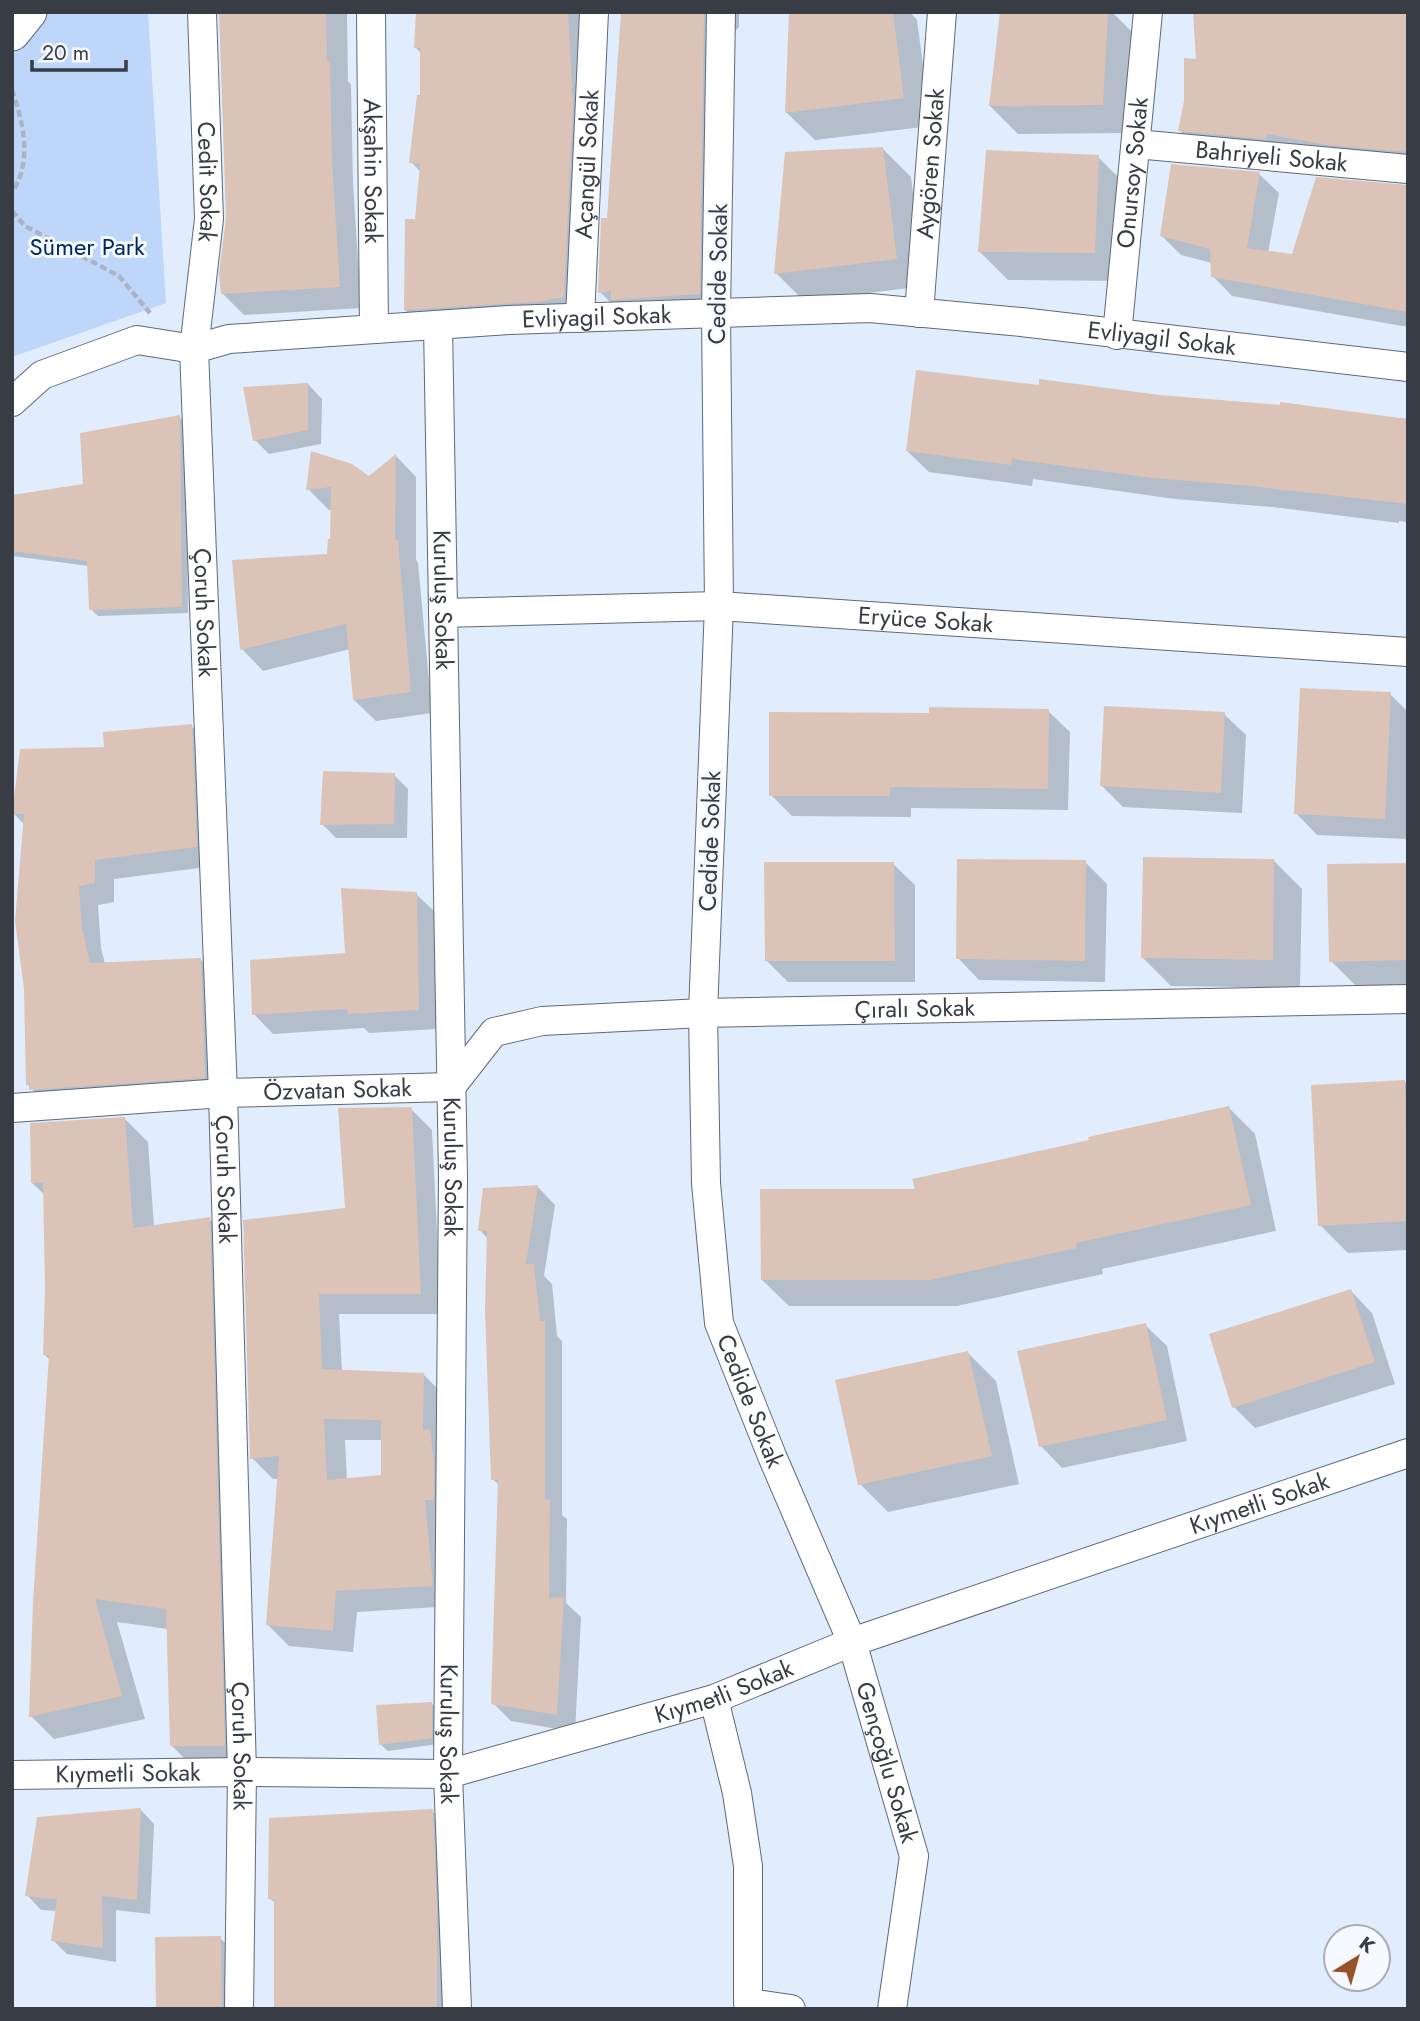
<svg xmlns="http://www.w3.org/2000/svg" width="1420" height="2021" viewBox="0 0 1420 2021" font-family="Jost,sans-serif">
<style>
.green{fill:#bed6f9}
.shadow{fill:#0003;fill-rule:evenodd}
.building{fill:#dbc3b7;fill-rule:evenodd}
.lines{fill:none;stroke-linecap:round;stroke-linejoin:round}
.minor-casing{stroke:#5d697a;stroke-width:30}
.tertiary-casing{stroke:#5d697a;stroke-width:37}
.path{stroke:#aab4c2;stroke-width:4.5;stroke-dasharray:7 3.5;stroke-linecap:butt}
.minor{stroke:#fff;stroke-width:28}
.tertiary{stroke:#fff;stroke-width:35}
.labels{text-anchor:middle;stroke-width:6;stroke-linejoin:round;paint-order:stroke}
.street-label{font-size:24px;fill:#373c45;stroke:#f6f9fd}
.park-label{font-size:24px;fill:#002864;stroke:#f6f9fd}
</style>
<rect width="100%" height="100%" fill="#e1edfd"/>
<polygon class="green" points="41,12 148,12 166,303 12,357 12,47"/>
<g class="shadow">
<polygon points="220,12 347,12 348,81 351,85 353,183 361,308 244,315 222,293 227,219"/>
<polygon points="418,12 601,12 591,324 433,337 405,310 421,172 411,162 422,96 421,53 416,48"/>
<polygon points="625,12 739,12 739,27 734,32 727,322 628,320 600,292 608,219"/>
<polygon points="791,12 910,12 917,20 931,126 815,140 786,112"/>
<polygon points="1002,12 1112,12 1136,36 1130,133 1018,134 990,106"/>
<polygon points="1408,12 1408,169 1200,150 1180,131 1198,61"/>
<polygon points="883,149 911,177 925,286 804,301 776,273"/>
<polygon points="1098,157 1126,185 1122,281 1008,280 980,252"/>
<polygon points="1259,174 1279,193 1268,253 1293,256 1408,187 1408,327 1232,296 1213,276 1212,263 1181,255 1162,236"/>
<polygon points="308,384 322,399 321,444 269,454 255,440"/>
<polygon points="1040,387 1408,419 1408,522 1399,521 1399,523 1273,507 1175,499 1033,479 1032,486 929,472 907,451"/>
<polygon points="179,417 186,423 188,613 98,616 91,609 89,566 12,556 12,497 85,485"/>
<polygon points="396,456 416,477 416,560 418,563 432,713 376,721 354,700 350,649 263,671 242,649 329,555 332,540 332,510 329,510 308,489 370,479"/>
<polygon points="1390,694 1408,712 1406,839 1317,835 1296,813"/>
<polygon points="1048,711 1070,732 1068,810 911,808 911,817 792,816 771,795 930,715"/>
<polygon points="1224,714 1246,735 1242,813 1123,807 1102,786"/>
<polygon points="191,726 211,745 215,866 114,879 114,902 98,905 101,948 105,964 200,959 220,979 223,1096 51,1109 27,1084 25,825 14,814 106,749"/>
<polygon points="394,775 408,789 407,838 336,838 322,824"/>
<polygon points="1274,861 1302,889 1300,988 1171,986 1143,958"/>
<polygon points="1085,862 1107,884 1105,982 979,980 958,958"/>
<polygon points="893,864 915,885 915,982 788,982 766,960"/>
<polygon points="1408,865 1408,988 1359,989 1331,961"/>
<polygon points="416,894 436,913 437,1029 369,1033 364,1028 273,1034 254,1014 346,955"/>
<polygon points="1405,1082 1408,1085 1408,1250 1348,1253 1320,1225"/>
<polygon points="1229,1108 1255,1134 1276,1231 1102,1269 1103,1274 957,1306 789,1306 762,1280 917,1191"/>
<path d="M411 1109 432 1130 441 1314H339L342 1372 424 1375 445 1396 453 1606 357 1612 353 1652 289 1646 268 1625 279 1479H273L252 1458 347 1210ZM345 1440H383V1476L347 1480Z"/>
<polygon points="124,1118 148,1142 154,1227 209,1219 233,1242 247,1768 195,1769 171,1745 168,1629 117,1622 145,1719 54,1739 31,1716 50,1360 44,1354 47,1289 45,1195 32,1183"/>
<polygon points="537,1186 555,1205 544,1276 552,1284 557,1336 562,1341 562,1515 567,1519 566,1603 581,1617 575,1732 511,1721 493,1703 499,1485 493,1479 489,1240 480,1230"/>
<polygon points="1351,1291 1372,1313 1395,1384 1255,1428 1234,1407"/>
<polygon points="1145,1325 1167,1346 1187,1441 1062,1468 1041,1446"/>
<polygon points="968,1353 996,1381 1019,1484 888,1512 860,1484"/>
<polygon points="431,1703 438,1710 438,1744 388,1751 381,1745"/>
<polygon points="140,1809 154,1824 150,1914 116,1910 116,1962 67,1954 53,1940 57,1911 41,1910 27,1895"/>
<polygon points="432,1811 449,1828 453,2009 276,2009 276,1904 270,1898"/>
<polygon points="220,1938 234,1952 235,2009 158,2009"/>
</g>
<g class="building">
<polygon points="219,12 326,12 327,61 330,61 332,161 340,287 221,294 219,274 226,218"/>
<polygon points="416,12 568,12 573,105 564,297 537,302 404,310 405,219 415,219 420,164 409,163 417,95 420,95 420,48 414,48"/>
<polygon points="621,12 704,12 700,294 611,300 611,291 598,293 601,218 607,218"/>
<polygon points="789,12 893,12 904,98 785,113"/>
<polygon points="1000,12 1108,12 1103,105 989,106"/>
<polygon points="1193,12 1408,12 1408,152 1327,145 1267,134 1266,139 1178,131 1184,101 1184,58 1196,59"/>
<polygon points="883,147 897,259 774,274 785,152"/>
<polygon points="986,150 1099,155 1095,253 978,252"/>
<polygon points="1171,164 1260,172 1247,248 1292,254 1316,177 1408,185 1408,312 1211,277 1210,249 1160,236"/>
<polygon points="916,370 1039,385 1039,379 1160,395 1280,405 1280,402 1408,419 1408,504 1250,486 1152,478 1012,459 1011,465 906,451"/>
<polygon points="308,383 308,430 253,441 243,387"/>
<polygon points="180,415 182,607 89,610 87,561 12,551 12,495 83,484 80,433"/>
<polygon points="311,451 352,464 369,476 396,454 395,540 398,540 411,692 353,700 346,624 240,650 232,560 327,554 328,539 330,539 331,487 306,490"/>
<polygon points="1300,688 1391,692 1385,819 1294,814"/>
<polygon points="1104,706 1225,712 1221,793 1100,786"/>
<polygon points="929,707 1049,709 1048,789 890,787 890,796 769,796 769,712 929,713"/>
<polygon points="192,724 197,847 95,860 95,883 79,886 82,928 90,963 201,958 205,1078 29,1090 29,1085 26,1085 24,989 15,921 24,814 12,814 20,749 104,747 103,732"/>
<polygon points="323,771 395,773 394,824 320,825"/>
<polygon points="1143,857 1274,859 1273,960 1141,958"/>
<polygon points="957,859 1086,860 1085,961 956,959"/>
<polygon points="764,862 894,862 895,961 765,961"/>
<polygon points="1408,863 1408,960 1329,962 1327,864"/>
<polygon points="341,888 417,892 419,1010 348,1014 347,1009 252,1015 250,960 345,953"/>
<polygon points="1405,1080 1408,1221 1318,1226 1311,1085"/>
<polygon points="1229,1106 1251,1205 1076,1243 1077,1248 930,1280 761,1280 760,1189 915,1189 912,1179 1089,1140 1088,1137"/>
<path d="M412 1107 421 1294H319L322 1369 424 1373 423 1430 430 1429 434 1462V1500H425L433 1586 336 1591 333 1631 266 1625 279 1456 250 1459 243 1220 345 1208 338 1108ZM324 1419 381 1420V1475L327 1480Z"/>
<polygon points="125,1117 133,1228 210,1217 225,1746 170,1746 166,1609 95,1599 122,1696 29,1717 33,1602 49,1355 43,1355 45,1289 43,1183 31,1183 30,1123"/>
<polygon points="538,1185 526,1264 534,1264 540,1321 545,1321 545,1500 550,1499 549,1598 564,1597 557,1715 491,1704 498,1480 491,1480 485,1310 487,1231 478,1231 483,1188"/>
<polygon points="1351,1289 1375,1362 1232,1408 1209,1334"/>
<polygon points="1146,1323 1167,1420 1039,1447 1017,1351"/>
<polygon points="968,1351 992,1456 858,1485 835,1380"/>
<polygon points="432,1702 432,1738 379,1745 376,1705"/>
<polygon points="141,1808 137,1900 102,1896 103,1948 51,1941 57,1899 25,1896 37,1817"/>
<polygon points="433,1809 437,1910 437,2009 274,2009 274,1900 268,1899 269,1818"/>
<polygon points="221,1936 222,2009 156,2009 155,1937"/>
</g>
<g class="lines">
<g class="minor-casing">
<g id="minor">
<path id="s1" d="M202 12 209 219 194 349 223 1093 242 1772 239 2009"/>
<path id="s2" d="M371 12 374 329"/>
<path id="s3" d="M721 12 716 313 719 606 703 1013 706 1183 719 1323 772 1456 852 1642 914 1856 892 2009"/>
<path id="s4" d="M1136 144 1408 169"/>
<path id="s5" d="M919 313 942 12"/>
<path id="s6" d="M580 318 594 12"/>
<path id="s7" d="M438 325 453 1177 448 1774 457 2009"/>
<path id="s8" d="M1117 335 1148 12"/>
<path id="s9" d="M12 402 42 375 137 340 194 349 229 339 509 320 870 308 1021 322 1408 367"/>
<path id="s10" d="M443 613 719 606 1408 652"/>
<path id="s11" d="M451 1087 494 1032 542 1021 703 1013 1408 999"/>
<path id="s12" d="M12 1108 223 1093 451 1087"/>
<polyline points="714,1699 737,1793 748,1866 748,2003 791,2009"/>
<path id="s13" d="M12 1775 242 1772 448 1774 714 1699 852 1642 1408 1453"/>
</g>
</g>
<g class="tertiary-casing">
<polyline id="tertiary" points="12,33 29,12"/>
</g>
<g class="path">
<path d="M12 90C23 121 33 162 12 192"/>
<polyline points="12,211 25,226 119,276 150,313"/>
</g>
<use href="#minor" class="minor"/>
<use href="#tertiary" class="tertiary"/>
</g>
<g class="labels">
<g class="street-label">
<text dy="8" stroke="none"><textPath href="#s4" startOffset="136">Bahriyeli Sokak</textPath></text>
<text dy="8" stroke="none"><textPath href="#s5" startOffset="150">Aygören Sokak</textPath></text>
<text dy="8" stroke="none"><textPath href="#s6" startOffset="154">Açangül Sokak</textPath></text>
<text dy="8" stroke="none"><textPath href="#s2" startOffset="159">Akşahin Sokak</textPath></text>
<text dy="8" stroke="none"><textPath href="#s8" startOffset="163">Onursoy Sokak</textPath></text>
<text dy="8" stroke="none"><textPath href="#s1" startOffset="170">Cedit Sokak</textPath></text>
<text transform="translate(718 274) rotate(-89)" y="8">Cedide Sokak</text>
<text dy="8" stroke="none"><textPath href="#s9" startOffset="604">Evliyagil Sokak</textPath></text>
<text dy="8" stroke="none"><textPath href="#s9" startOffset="1171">Evliyagil Sokak</textPath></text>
<text dy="8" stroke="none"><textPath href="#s7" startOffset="275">Kuruluş Sokak</textPath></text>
<text dy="8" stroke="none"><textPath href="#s1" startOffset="602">Çoruh Sokak</textPath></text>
<text dy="8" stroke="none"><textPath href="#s10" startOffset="483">Eryüce Sokak</textPath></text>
<text transform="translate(710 841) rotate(-88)" y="8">Cedide Sokak</text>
<text dy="8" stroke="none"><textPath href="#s11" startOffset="492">Çıralı Sokak</textPath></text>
<text dy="8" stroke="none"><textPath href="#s12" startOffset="326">Özvatan Sokak</textPath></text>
<text dy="8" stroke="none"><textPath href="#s7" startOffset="842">Kuruluş Sokak</textPath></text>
<text dy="8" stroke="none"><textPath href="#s1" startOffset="1169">Çoruh Sokak</textPath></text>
<text dy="8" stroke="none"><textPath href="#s3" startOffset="1396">Cedide Sokak</textPath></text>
<text dy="8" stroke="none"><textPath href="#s13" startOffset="1292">Kıymetli Sokak</textPath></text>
<text dy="8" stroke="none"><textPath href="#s13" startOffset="724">Kıymetli Sokak</textPath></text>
<text dy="8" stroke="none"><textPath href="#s7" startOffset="1409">Kuruluş Sokak</textPath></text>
<text dy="8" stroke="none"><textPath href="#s1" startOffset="1736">Çoruh Sokak</textPath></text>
<text dy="8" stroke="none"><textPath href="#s3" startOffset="1783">Gençoğlu Sokak</textPath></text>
<text dy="8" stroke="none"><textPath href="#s13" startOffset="116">Kıymetli Sokak</textPath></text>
</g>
<g class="park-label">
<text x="87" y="255">Sümer Park</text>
</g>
</g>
<rect width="1420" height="2021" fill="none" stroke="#373c45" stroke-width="28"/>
<g transform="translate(1357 1958) rotate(37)"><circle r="33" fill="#f6f9fd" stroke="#aaadb3" stroke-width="2"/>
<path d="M0-5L12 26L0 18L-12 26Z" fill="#99532b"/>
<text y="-10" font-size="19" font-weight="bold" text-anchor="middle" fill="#373c45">K</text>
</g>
<path d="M32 60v10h94v-10" fill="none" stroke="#373c45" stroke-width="3.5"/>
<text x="42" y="60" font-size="21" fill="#373c45" stroke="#f6f9fd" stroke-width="5" paint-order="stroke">20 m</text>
</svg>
